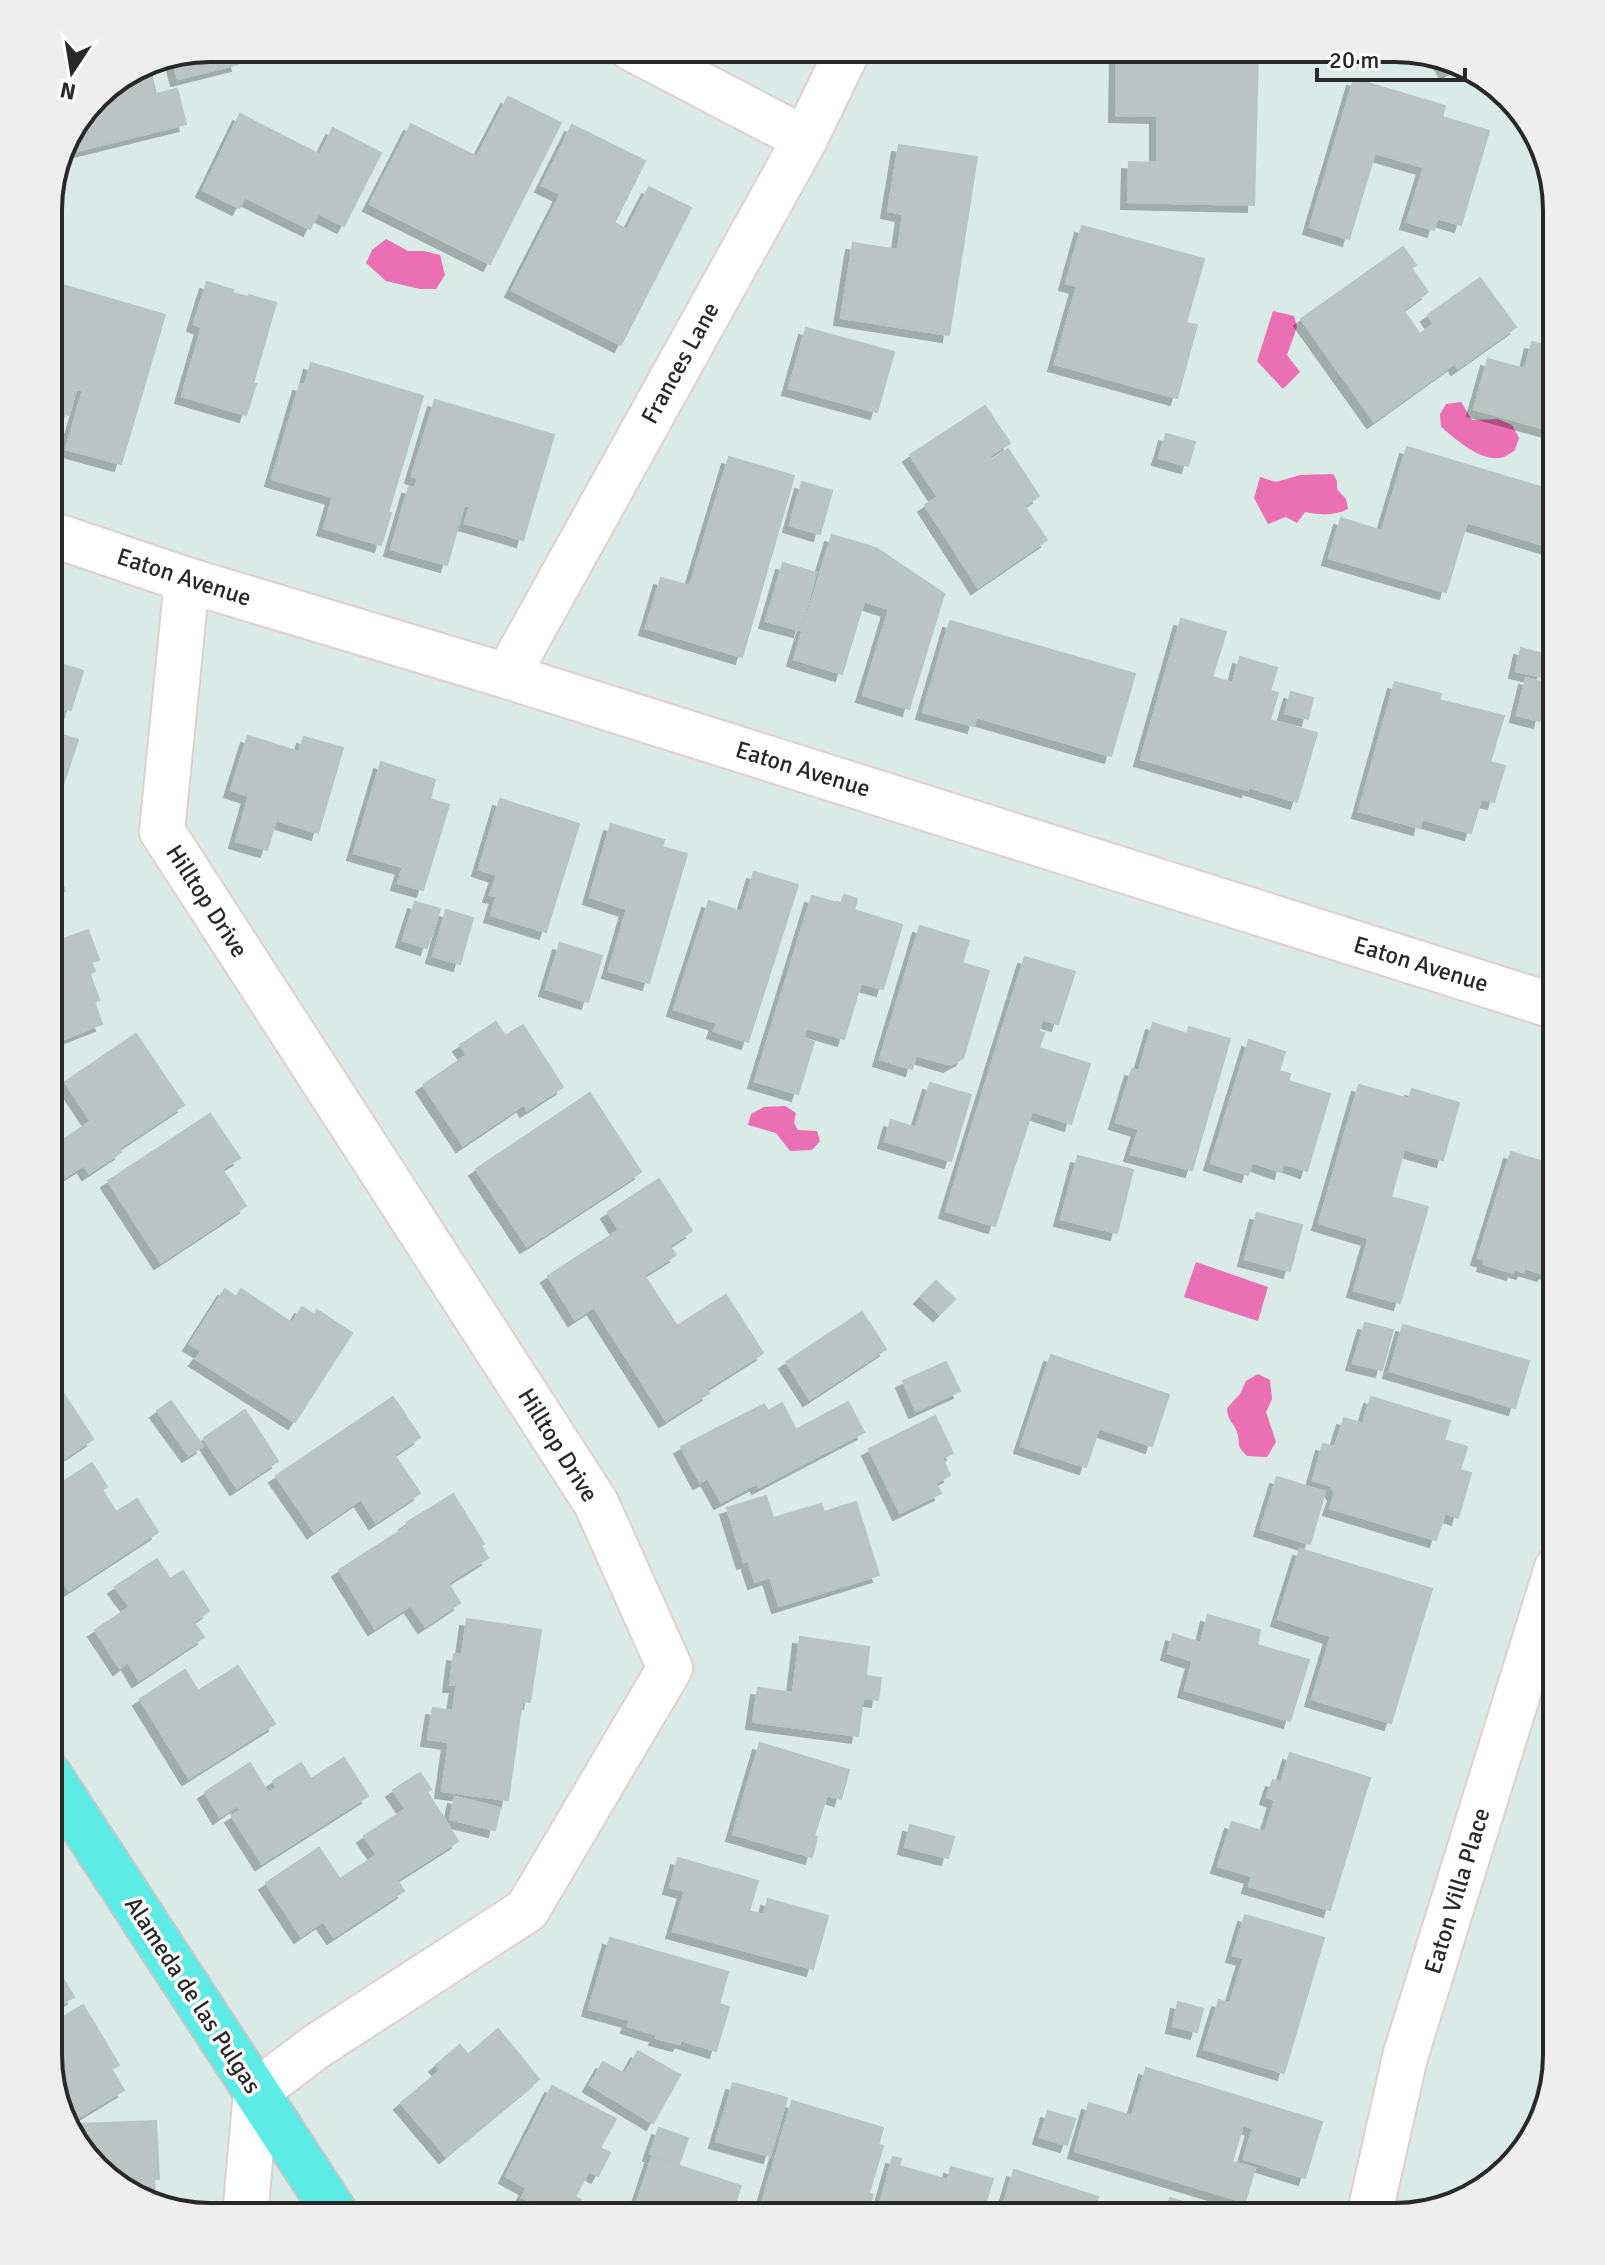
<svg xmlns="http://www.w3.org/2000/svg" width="1605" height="2265" viewBox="0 0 1605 2265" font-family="Signika,sans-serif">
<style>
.water{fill:#ea6fb3}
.building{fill:#bac5c3;stroke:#b4c5c2;stroke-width:2;filter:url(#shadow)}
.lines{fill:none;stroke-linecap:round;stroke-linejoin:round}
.minor-casing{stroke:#e1cfcf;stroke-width:48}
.major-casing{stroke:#c7c7c7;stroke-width:48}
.minor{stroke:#fff;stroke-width:44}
.major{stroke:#5dece5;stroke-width:44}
.labels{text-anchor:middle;stroke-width:7;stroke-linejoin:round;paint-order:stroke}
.street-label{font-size:24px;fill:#282828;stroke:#fff}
.rim{fill:none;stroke:#282828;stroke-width:4}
</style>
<defs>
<filter id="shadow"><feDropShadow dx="-7" dy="7" stdDeviation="0" flood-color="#0004"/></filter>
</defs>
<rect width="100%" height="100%" fill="#daeae6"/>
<g class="water">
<polygon points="386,239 408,251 424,251 440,255 445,275 436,289 420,289 386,281 366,263 372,250"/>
<polygon points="1273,311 1294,316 1297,327 1287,355 1300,372 1283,389 1257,361"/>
<path d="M1461 402 1472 420 1498 419 1512 425 1519 438 1515 450C1512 452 1508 455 1504 457 1482 464 1456 439 1441 427L1440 414 1446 404Z"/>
<path d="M1333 474 1337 481V489L1346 499 1348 509C1333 516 1321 515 1305 512L1297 523 1286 517 1268 524 1254 498 1260 477 1276 482 1300 475Z"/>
<polygon points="785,1106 796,1113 794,1123 798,1130 817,1131 820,1141 812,1150 790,1151 776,1133 748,1125 751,1114 764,1107"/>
<polygon points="1196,1262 1268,1287 1258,1321 1184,1297"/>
<path d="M1258 1374 1270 1380 1272 1399 1266 1412 1276 1442 1267 1457 1247 1456C1235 1444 1241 1445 1237 1432 1233 1421 1228 1422 1227 1408L1240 1394 1246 1381Z"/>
</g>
<g class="building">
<polygon points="210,48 234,48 238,64 178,79 172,56"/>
<polygon points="1117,49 1258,52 1254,205 1128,202 1129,162 1157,163 1157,116 1116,115"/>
<polygon points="1440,59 1460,65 1447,72"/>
<polygon points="148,61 156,94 177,89 186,124 60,155 65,138 103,89"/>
<polygon points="1354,79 1445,106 1442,117 1489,131 1461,225 1437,218 1434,230 1407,222 1424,167 1375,153 1349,239 1310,227"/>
<polygon points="508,97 561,123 490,264 370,204 411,124 477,157"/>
<polygon points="240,114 320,155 333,128 381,153 344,226 318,213 310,229 245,197 239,208 203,190"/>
<polygon points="572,125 645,161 614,223 627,230 649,187 691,208 621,345 512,290 561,194 542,185"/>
<polygon points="899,145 977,157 949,335 841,318 853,243 898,250 903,214 888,211"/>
<polygon points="1082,226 1204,259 1186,323 1197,325 1177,398 1055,364 1077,286 1066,283"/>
<polygon points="1403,247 1416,265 1411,268 1428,292 1403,310 1420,334 1434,324 1428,315 1480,278 1516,327 1458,368 1455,363 1374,421 1301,319"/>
<polygon points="49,281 165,315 121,464 66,449 83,390 76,389 69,415 48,409"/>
<polygon points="207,282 233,290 232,293 248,297 249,295 276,303 253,383 256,384 246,415 182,396 202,327 194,324"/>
<polygon points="806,328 894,352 877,412 789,388"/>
<polygon points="1532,342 1557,348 1557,432 1474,409 1488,359 1525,369"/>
<polygon points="311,363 423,396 388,513 391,513 381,545 324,528 333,497 272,479 300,384 305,385"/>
<polygon points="435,400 554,435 523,540 465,523 470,506 464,505 447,565 391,549 409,487 415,488 418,478 412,476"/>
<polygon points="985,406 1010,443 989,456 992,460 1008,449 1039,496 1024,506 1047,540 978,587 925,505 938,497 910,455"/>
<polygon points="1166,434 1195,442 1188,466 1159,458"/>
<polygon points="1407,447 1557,492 1557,549 1467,522 1446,592 1329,558 1341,518 1382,531"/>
<polygon points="729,457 794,476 742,657 646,628 661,578 690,586"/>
<polygon points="802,482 832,491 820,534 790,525"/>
<polygon points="832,535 876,548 944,594 909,709 863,695 889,609 864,601 842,674 794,659"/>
<polygon points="783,563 816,573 800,630 766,621"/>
<polygon points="1181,619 1226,632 1212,677 1233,683 1240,657 1277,668 1270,691 1278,693 1270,720 1317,733 1297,802 1249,787 1248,790 1141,759"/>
<polygon points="950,621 1135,674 1111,756 976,717 974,726 923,712"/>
<polygon points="1521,648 1547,655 1542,677 1516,671"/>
<polygon points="48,660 83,671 71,710 65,708 57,733 78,740 63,785 48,780"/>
<polygon points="1526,678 1549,684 1540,721 1517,715"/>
<polygon points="1395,682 1441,694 1439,700 1504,716 1490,762 1505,766 1494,802 1481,799 1471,833 1422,819 1420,828 1359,811"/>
<polygon points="1291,692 1313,698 1308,719 1285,713"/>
<polygon points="248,736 299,752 304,737 343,748 318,833 276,820 267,850 236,841 249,796 231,790"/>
<polygon points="381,762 435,780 430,799 449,805 423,890 398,883 403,867 354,853"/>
<polygon points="500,799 579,824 546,932 491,915 497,896 490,895 497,875 479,869"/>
<polygon points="611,824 664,840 662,847 687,854 649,983 609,971 627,909 590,897"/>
<polygon points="48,832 56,854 51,856 65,891 48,897"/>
<polygon points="754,872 798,885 748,1042 714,1031 717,1023 674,1009 709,901 742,912"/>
<polygon points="844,895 857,899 854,910 902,925 883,989 861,983 844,1039 807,1028 803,1038 814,1042 798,1094 755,1081 812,896 841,904"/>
<polygon points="415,902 440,909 427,948 403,940"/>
<polygon points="446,910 473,918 460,964 433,956"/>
<polygon points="920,926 969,941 962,963 989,971 963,1058 950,1065 916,1055 912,1069 880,1059"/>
<polygon points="88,930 99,960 91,962 95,971 90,974 99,1000 94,1002 102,1024 51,1044 48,1037 48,945"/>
<polygon points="560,943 602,956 588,1002 546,989"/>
<polygon points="1025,957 1075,972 1058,1024 1042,1019 1039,1032 1044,1033 1039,1048 1090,1064 1071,1124 1032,1111 995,1226 946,1211"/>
<polygon points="496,1022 505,1036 523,1025 563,1087 527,1110 524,1104 463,1145 423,1085 467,1055 460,1045"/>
<polygon points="1153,1023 1187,1034 1189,1027 1230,1039 1192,1170 1131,1154 1139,1129 1116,1122 1132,1069 1139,1071"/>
<polygon points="136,1034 184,1105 118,1149 121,1152 89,1173 84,1165 62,1179 48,1159 48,1150 91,1121 65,1082"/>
<polygon points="1249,1040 1285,1052 1279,1071 1290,1074 1288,1081 1330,1094 1307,1171 1283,1163 1281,1172 1252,1162 1248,1175 1211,1163"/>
<polygon points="930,1083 971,1095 951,1161 885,1141 891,1120 916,1128"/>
<polygon points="1359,1085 1409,1099 1412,1089 1459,1103 1443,1160 1404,1149 1391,1197 1428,1207 1400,1303 1354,1290 1369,1238 1319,1223"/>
<polygon points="590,1093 641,1172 527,1246 476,1169"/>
<polygon points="210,1114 240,1158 222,1169 246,1206 161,1262 108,1181"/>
<polygon points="1511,1152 1557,1166 1557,1256 1555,1256 1550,1272 1545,1271 1544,1274 1524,1268 1523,1272 1514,1269 1513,1273 1484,1264 1486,1260 1478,1258"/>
<polygon points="1078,1156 1133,1170 1117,1233 1061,1219"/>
<polygon points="659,1179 692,1231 669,1246 676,1255 644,1275 677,1326 726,1295 763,1353 706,1389 709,1393 666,1420 594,1307 575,1319 548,1276 619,1230 608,1212"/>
<polygon points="1257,1213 1302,1225 1290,1271 1245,1259"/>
<polygon points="936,1281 955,1299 940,1314 921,1297"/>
<polygon points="225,1289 236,1297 241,1289 292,1323 302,1307 315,1315 317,1310 352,1333 295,1422 196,1359 202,1351 190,1344"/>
<polygon points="862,1312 886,1349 810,1399 786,1362"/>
<polygon points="1365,1323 1393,1330 1382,1370 1353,1363"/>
<polygon points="1403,1325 1529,1361 1515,1408 1390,1371"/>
<polygon points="1051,1355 1169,1395 1152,1446 1099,1428 1086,1467 1021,1446"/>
<polygon points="946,1362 960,1391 916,1411 903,1381"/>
<polygon points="48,1370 93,1439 48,1469"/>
<polygon points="393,1397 420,1437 394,1455 420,1493 376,1522 361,1499 314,1531 276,1476"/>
<polygon points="1371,1397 1450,1421 1444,1440 1467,1447 1460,1470 1471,1473 1458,1518 1445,1513 1436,1540 1330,1508 1335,1494 1331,1486 1313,1480 1323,1444 1335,1447 1344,1418 1363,1424"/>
<polygon points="171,1401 203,1446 189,1455 157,1411"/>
<polygon points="848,1402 864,1432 759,1487 757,1483 721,1502 708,1478 700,1482 681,1447 764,1404 768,1411 782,1403 796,1430"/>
<polygon points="245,1410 278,1461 237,1488 204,1438"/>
<polygon points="935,1416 953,1453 942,1458 950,1475 935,1483 941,1493 900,1513 869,1449"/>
<polygon points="92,1463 107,1487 102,1490 116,1512 137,1499 158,1532 69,1590 48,1557 48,1521 64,1511 51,1490"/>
<polygon points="1277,1477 1325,1492 1310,1544 1261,1529"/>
<polygon points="453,1494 484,1544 481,1546 488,1558 448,1583 460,1603 425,1626 411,1605 375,1628 339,1570 408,1526 406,1523"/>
<polygon points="766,1496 773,1518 821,1504 824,1512 856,1502 879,1575 779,1606 770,1577 755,1582 748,1560 744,1562 727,1508"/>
<polygon points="1300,1549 1432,1589 1391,1723 1312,1699 1331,1636 1278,1619"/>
<polygon points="157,1559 170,1579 183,1571 209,1611 193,1622 204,1637 139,1680 128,1662 120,1668 95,1630 130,1607 115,1587"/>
<polygon points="1208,1615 1260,1630 1257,1645 1309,1660 1290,1721 1185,1690 1193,1661 1168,1653 1173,1634 1201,1643"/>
<polygon points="467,1619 541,1630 530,1702 522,1701 508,1800 442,1791 449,1742 428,1739 433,1708 453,1711 457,1685 450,1685 454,1654 462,1655"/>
<polygon points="800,1637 869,1647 866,1676 881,1678 878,1700 863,1698 858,1736 753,1722 758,1688 793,1693"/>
<polygon points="238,1666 275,1724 189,1778 140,1699 185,1670 198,1691"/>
<polygon points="760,1743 849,1770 841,1799 827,1795 814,1836 817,1837 812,1857 733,1834"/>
<polygon points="1290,1753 1370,1778 1330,1910 1249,1886 1252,1876 1218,1866 1232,1822 1265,1832 1275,1800 1267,1797 1273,1780 1281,1783"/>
<polygon points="344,1758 368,1796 262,1863 232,1816 241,1810 237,1805 220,1817 205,1792 250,1763 268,1793 277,1788 273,1781 301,1763 311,1779"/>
<polygon points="420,1773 431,1789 427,1792 458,1841 397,1880 404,1891 334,1937 323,1921 301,1936 266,1883 319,1848 340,1879 377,1855 364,1836 406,1809 393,1790"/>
<polygon points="455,1797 500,1808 495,1830 450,1819"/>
<polygon points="910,1825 954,1837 948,1858 905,1847"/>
<polygon points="678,1858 758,1881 749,1911 764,1915 768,1899 828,1916 813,1969 673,1931 685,1891 670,1887"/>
<polygon points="1245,1915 1324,1938 1284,2073 1204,2049 1219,2000 1230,2004 1244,1958 1233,1955"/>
<polygon points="610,1938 728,1972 719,2004 729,2007 716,2051 681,2040 679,2044 656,2038 658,2035 628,2026 630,2020 589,2009"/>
<polygon points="48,1954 74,1997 48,2012"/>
<polygon points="1178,2002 1203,2009 1197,2032 1173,2026"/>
<polygon points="83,2005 119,2065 111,2069 124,2090 79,2117 67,2096 60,2100 48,2055 48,2026"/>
<polygon points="498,2029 539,2079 446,2156 401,2103 441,2070 436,2065 460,2045 468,2055"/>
<polygon points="638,2051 680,2075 653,2123 590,2085 603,2062 625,2074"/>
<polygon points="1146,2068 1322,2122 1305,2178 1244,2159 1253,2128 1243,2125 1232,2162 1255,2168 1245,2202 1075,2151 1089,2103 1132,2116"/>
<polygon points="733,2083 787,2098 770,2156 716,2141"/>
<polygon points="552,2086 616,2119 600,2148 610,2153 598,2176 589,2171 575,2197 581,2200 572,2217 545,2217 528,2208 531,2202 522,2197 527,2188 506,2176"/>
<polygon points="792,2101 883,2128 878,2145 883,2146 869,2193 873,2195 866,2216 758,2217"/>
<polygon points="1048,2111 1075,2119 1067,2145 1040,2137"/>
<polygon points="156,2121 159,2179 154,2179 155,2203 129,2195 69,2134 80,2133 80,2124"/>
<polygon points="659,2128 688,2138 679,2164 650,2154"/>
<polygon points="652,2157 741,2186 730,2217 632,2217"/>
<polygon points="893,2157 901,2159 899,2166 948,2180 951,2167 993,2179 981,2217 876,2217"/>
<polygon points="1014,2170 1098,2197 1092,2217 1000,2217"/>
<polygon points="1170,2198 1234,2217 1164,2217"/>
</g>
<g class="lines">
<g class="minor-casing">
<g id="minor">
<polyline points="631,48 805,139"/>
<polyline points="48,533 187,580 507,676 1557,1007"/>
<polyline points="187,580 162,831 596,1503 670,1668 527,1910 317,2046 256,2092 245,2217"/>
<polyline points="507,676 805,139 849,48"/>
<polyline points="1369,2217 1405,2057 1557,1568"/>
</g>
</g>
<g class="major-casing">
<polyline id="major" points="48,1773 338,2217"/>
</g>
<use href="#minor" class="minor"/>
<use href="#major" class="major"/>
</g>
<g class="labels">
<g class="street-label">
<text transform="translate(680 363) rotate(-61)" y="8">Frances Lane</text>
<text transform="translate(184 577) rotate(18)" y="8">Eaton Avenue</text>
<text transform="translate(803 769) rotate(17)" y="8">Eaton Avenue</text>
<text transform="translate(207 901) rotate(57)" y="8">Hilltop Drive</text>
<text transform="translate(1421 964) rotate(17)" y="8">Eaton Avenue</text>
<text transform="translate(558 1445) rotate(58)" y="8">Hilltop Drive</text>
<text transform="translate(1457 1891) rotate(-73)" y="8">Eaton Villa Place</text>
<text transform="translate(193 1995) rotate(57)" y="8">Alameda de las Pulgas</text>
</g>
</g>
<path d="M0 0H1605V2265H0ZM210 62H1395A148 148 0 0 1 1543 210V2055A148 148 0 0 1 1395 2203H210A148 148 0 0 1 62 2055V210A148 148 0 0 1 210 62Z" fill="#eee" fill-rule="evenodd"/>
<path class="rim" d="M210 62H1395A148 148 0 0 1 1543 210V2055A148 148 0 0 1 1395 2203H210A148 148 0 0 1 62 2055V210A148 148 0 0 1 210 62Z"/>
<g transform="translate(72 72) rotate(192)" stroke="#ffffff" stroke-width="6" paint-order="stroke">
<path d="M0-6L14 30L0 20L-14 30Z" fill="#282828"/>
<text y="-12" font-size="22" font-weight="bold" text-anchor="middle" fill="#282828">N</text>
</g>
<path d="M1317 68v12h148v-12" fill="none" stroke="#282828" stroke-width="4"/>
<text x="1329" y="68" font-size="24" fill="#282828" stroke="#ffffff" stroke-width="6" paint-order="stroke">20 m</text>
</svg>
